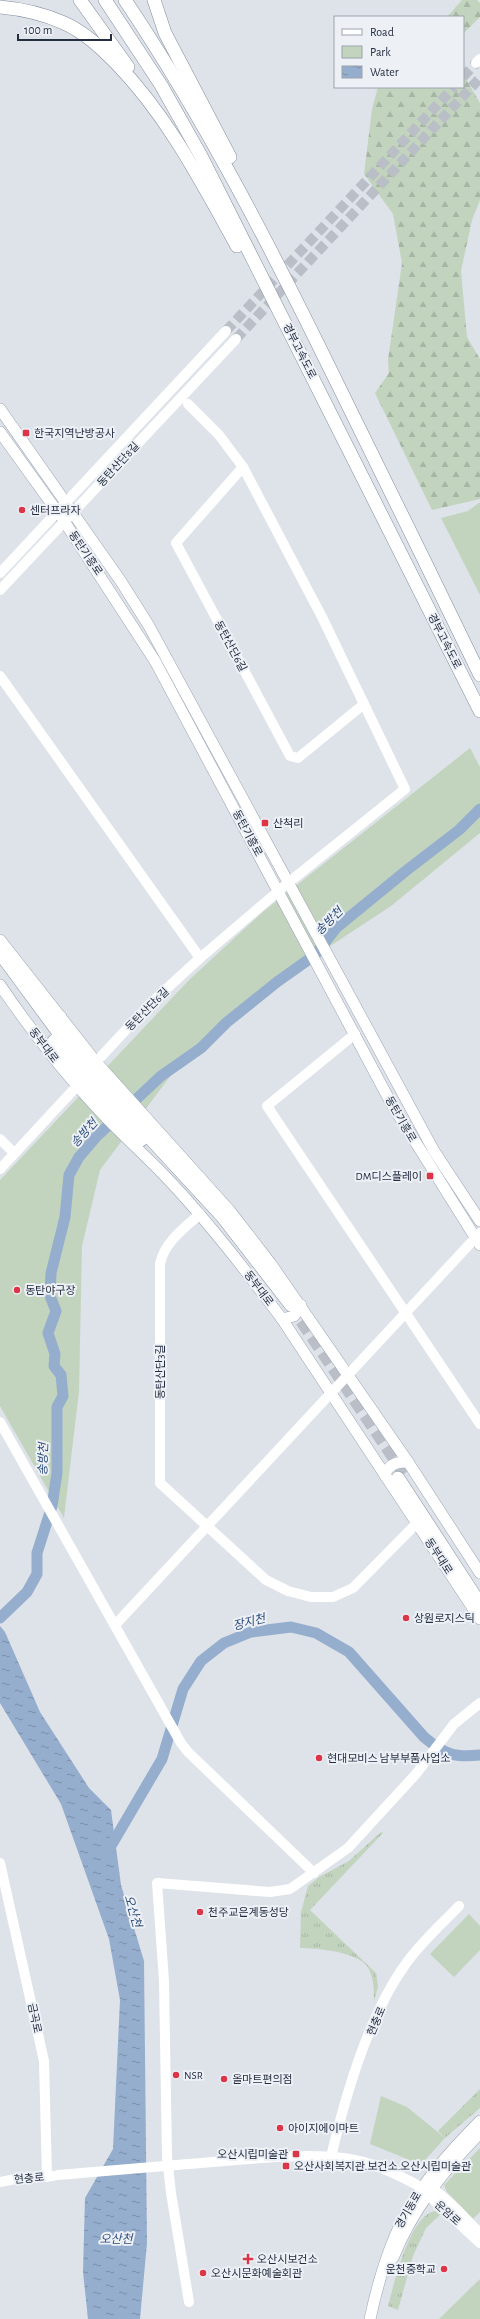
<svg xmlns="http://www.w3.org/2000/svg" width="480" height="2319" viewBox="0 0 480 2319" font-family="'Alegreya Sans','Noto Sans KR',sans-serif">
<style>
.grass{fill:url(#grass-tufts)}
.forest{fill:url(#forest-firs)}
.green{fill:#c2d4be}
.water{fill:url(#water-ripples)}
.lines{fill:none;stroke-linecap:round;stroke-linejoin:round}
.river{stroke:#95aecd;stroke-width:11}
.secondary-tunnel{stroke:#b9bec7;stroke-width:10;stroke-dasharray:10 5;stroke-linecap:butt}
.highway-tunnel{stroke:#b9bec7;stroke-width:13;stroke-dasharray:13 6;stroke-linecap:butt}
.primary-casing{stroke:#9ca5b6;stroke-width:12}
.highway-casing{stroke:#848ea1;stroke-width:14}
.secondary{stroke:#fff;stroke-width:10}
.primary{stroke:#fff;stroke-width:11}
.highway{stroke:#fff;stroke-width:13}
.secondary-bridge{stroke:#fff;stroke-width:10}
.poi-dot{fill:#dc3547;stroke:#edf1f6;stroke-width:1.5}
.labels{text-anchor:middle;stroke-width:4;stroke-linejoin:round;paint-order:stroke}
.street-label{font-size:11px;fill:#252e41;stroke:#edf1f6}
.poi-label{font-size:11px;fill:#252e41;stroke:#edf1f6;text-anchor:start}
.water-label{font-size:12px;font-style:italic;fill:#2b4b79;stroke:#edf1f6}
</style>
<defs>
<pattern id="grass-tufts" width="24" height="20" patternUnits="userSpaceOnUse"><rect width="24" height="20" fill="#c2d4be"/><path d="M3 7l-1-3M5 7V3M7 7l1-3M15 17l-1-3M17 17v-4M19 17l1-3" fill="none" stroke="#a7b6a4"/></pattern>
<pattern id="forest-firs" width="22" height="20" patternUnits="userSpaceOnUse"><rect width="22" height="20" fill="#c2d4be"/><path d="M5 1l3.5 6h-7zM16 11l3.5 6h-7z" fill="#a7b6a4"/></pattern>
<pattern id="water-ripples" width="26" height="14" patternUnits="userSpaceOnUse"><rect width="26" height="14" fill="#95aecd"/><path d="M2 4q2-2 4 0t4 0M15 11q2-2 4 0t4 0" fill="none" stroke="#798ea8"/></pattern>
</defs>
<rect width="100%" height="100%" fill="#dee2e9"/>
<g class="grass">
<path d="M381 1832 383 1833 310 1910 376 1973 378 1986 374 2002C374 1990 374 1976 367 1966 357 1952 316 1948 300 1948L301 1912 308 1886 319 1877 349 1861Z"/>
<polygon points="480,2089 480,2108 445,2138 438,2131"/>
<path d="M436 2211 440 2215 426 2228 413 2256 398 2310 388 2306C394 2284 410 2213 436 2211Z"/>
</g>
<g class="forest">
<polygon points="462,0 477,0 480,3 480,17 463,34 463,17 447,17"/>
<polygon points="463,74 480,103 480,200 472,220 461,271 467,337 480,359 480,499 432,510 375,393 389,373 388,360 402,263 393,214 364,174 372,109 378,87 463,87"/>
</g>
<g class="green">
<polygon points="480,502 480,595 441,518 468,511"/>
<polygon points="470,748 480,767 480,833 391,906 306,962 183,1059 100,1170 82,1246 79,1391 64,1518 0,1406 0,1180 189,980 264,911"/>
<polygon points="469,1914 480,1926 480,1950 454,1977 430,1954"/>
<polygon points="381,2096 407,2107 445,2138 425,2160 417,2163 370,2144"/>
<polygon points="480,2148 480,2212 473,2219 447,2192 444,2185"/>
<polygon points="480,2279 480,2319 439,2319"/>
</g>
<polygon class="water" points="0,1626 5,1632 40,1712 89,1788 111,1810 121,1885 144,1961 147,2243 140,2319 88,2319 83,2272 85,2198 113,2149 120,2000 109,1939 61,1804 0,1703"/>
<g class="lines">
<g class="river">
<polyline points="0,1618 27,1592 37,1574 37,1553 52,1506 57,1473 57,1407 63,1396 61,1375 54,1366 55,1354 48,1333 56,1311 50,1296 51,1273 65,1217 69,1175 79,1157 97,1136 161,1076 201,1048 226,1023 277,982 315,955 336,928 407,870 459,830 480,809"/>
<path d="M108 1851 162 1759 183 1689 201 1661 224 1643 251 1632 291 1627 316 1633 349 1652 424 1737C444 1754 454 1758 480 1755"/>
</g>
<g class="secondary-tunnel">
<polyline points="463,77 476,63"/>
<polyline points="226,331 454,87"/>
<polyline points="236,339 480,78"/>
</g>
<polyline class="highway-tunnel" points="291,1305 405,1474"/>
<g class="primary-casing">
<g id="primary">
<polyline points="0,409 120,580 149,626 434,1151 480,1221"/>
<polyline points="0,432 64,521 155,661 391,1103 480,1245"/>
<polyline points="0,940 96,1062 230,1211 271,1264 408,1462 480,1573"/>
<path d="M0 985C30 1029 62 1071 98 1109 119 1132 143 1153 165 1176 208 1221 245 1269 282 1319L480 1619"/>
<polyline points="282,1319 294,1316 301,1305"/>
<path d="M386 1477V1471C393 1463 397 1462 408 1462"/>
<path d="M393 2258C412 2210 444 2170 480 2133"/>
<path d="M370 2319C390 2226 414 2188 480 2121"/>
</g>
</g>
<g class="highway-casing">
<g id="highway">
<polyline points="80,0 128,67"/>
<polyline points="105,0 161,85 201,156 480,711"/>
<path d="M125 0C207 122 274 254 338 385 386 482 433 578 480 675"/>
<polyline points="154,0 165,33 230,157"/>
<path d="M0 7C22 9 44 14 64 23 84 32 100 47 115 62 167 115 201 181 237 246"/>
<polyline points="0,953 64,1040 112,1097 222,1216 291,1305"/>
<polyline points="60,1017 64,1038"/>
<polyline points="54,1041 76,1069 141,1140"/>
<polyline points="398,1478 480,1604"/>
</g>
</g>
<g class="secondary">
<polyline points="476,63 480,59"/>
<polyline points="243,467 176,543 290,756 298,758 364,704"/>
<polyline points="0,573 226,331"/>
<polyline points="0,590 236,339"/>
<polyline points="0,676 200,958"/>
<polyline points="355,1034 267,1106 480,1424"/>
<polyline points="96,1062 150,1004 200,958 288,883 405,789 322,617 243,467 219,435 188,404"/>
<polyline points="0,1139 14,1153"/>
<polyline points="0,1169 77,1086"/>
<path d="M200 1214C184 1228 164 1243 160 1264V1483L266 1580 288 1591 311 1597H333L353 1588 417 1523"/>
<polyline points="0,1422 181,1743 188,1752 314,1873"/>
<polyline points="115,1625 480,1233"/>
<polyline points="0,1863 44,2061 47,2177"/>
<path d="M331 2157C345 2097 369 2015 405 1965 420 1943 441 1925 459 1906"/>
<path d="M188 2164C236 2161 296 2152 343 2158 370 2161 395 2173 419 2186 424 2188 429 2187 434 2190 451 2201 465 2219 480 2233"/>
<polyline points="0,2182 15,2179 53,2176"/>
<polyline points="423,2190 480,2243"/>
<polyline points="189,2302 171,2193 167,2157 164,1981 157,1883 270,1892 290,1889 348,1848 416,1774 454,1724 480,1703"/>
</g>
<use href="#primary" class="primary"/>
<use href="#highway" class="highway"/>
<polyline class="secondary-bridge" points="58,2175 188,2164"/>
</g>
<g class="poi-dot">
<rect x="22" y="429" width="8" height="8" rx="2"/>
<circle cx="22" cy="510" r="4"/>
<rect x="261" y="819" width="8" height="8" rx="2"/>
<rect x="426" y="1172" width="8" height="8" rx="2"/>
<circle cx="17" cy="1290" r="4"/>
<circle cx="406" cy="1618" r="4"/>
<circle cx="319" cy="1758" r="4"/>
<circle cx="200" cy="1912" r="4"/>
<circle cx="176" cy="2075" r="4"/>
<circle cx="224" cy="2079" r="4"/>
<circle cx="280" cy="2128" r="4"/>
<rect x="292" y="2150" width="8" height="8" rx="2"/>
<rect x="282" y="2162" width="8" height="8" rx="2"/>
<path d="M246 2253h4v4h4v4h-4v4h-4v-4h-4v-4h4z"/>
<circle cx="444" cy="2269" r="4"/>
<circle cx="203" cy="2273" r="4"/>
</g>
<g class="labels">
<g class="street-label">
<text transform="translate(300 351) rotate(63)" y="4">경부고속도로</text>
<text transform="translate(118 464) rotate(-47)" y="4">동탄산단8길</text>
<text transform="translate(86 553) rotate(56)" y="4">동탄기흥로</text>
<text transform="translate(445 641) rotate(63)" y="4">경부고속도로</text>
<text transform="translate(231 646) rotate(62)" y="4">동탄산단6길</text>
<text transform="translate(248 833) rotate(62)" y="4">동탄기흥로</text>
<text transform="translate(147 1009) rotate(-45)" y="4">동탄산단6길</text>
<text transform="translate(44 1045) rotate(53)" y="4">동부대로</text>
<text transform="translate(401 1119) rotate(60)" y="4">동탄기흥로</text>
<text transform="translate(259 1288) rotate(53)" y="4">동부대로</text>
<text transform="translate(160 1372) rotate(-90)" y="4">동탄산단3길</text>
<text transform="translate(439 1556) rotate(57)" y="4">동부대로</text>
<text transform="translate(35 2018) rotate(78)" y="4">금곡로</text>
<text transform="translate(376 2021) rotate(-67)" y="4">현충로</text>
<text transform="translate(29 2178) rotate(-5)" y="4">현충로</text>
<text transform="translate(408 2210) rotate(-60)" y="4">경기동로</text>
<text transform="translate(448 2213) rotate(42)" y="4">운암로</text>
</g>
<g class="poi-label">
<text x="34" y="437">한국지역난방공사</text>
<text x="30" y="514">센터프라자</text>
<text x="273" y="827">산척리</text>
<text x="422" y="1180" text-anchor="end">DM디스플레이</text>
<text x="25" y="1294">동탄야구장</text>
<text x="414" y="1622">상원로지스틱</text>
<text x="327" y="1762">현대모비스 남부부품사업소</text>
<text x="208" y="1916">천주교은계동성당</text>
<text x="184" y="2079">NSR</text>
<text x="232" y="2083">올마트편의점</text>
<text x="288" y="2132">아이지에이마트</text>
<text x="288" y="2158" text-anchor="end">오산시립미술관</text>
<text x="294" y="2170">오산사회복지관.보건소.오산시립미술관</text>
<text x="257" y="2263">오산시보건소</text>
<text x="436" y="2273" text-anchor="end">운천중학교</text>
<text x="211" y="2277">오산시문화예술회관</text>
</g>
<g class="water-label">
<text transform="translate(329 921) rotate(-45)" y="4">송방천</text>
<text transform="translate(84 1133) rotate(-48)" y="4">송방천</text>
<text transform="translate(43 1459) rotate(-88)" y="4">송방천</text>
<text transform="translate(249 1622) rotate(-14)" y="4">장지천</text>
<text transform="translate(133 1911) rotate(74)" y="4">오산천</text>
<text x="116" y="2243">오산천</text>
</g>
</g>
<rect x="334" y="16" width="130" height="72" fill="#edf1f6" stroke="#9da3ae"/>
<rect x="342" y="29" width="20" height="6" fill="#ffffff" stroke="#9da3ae"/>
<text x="370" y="36" font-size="12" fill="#252e41">Road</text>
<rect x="342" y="46" width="20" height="12" fill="#c2d4be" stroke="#9da3ae"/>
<text x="370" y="56" font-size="12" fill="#252e41">Park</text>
<rect x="342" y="66" width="20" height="12" fill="url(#water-ripples)" stroke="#9da3ae"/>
<text x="370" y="76" font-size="12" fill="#252e41">Water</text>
<path d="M18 34v6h93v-6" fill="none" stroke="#252e41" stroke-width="2"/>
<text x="24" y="34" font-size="12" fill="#252e41" stroke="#edf1f6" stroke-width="3" paint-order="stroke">100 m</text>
</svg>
